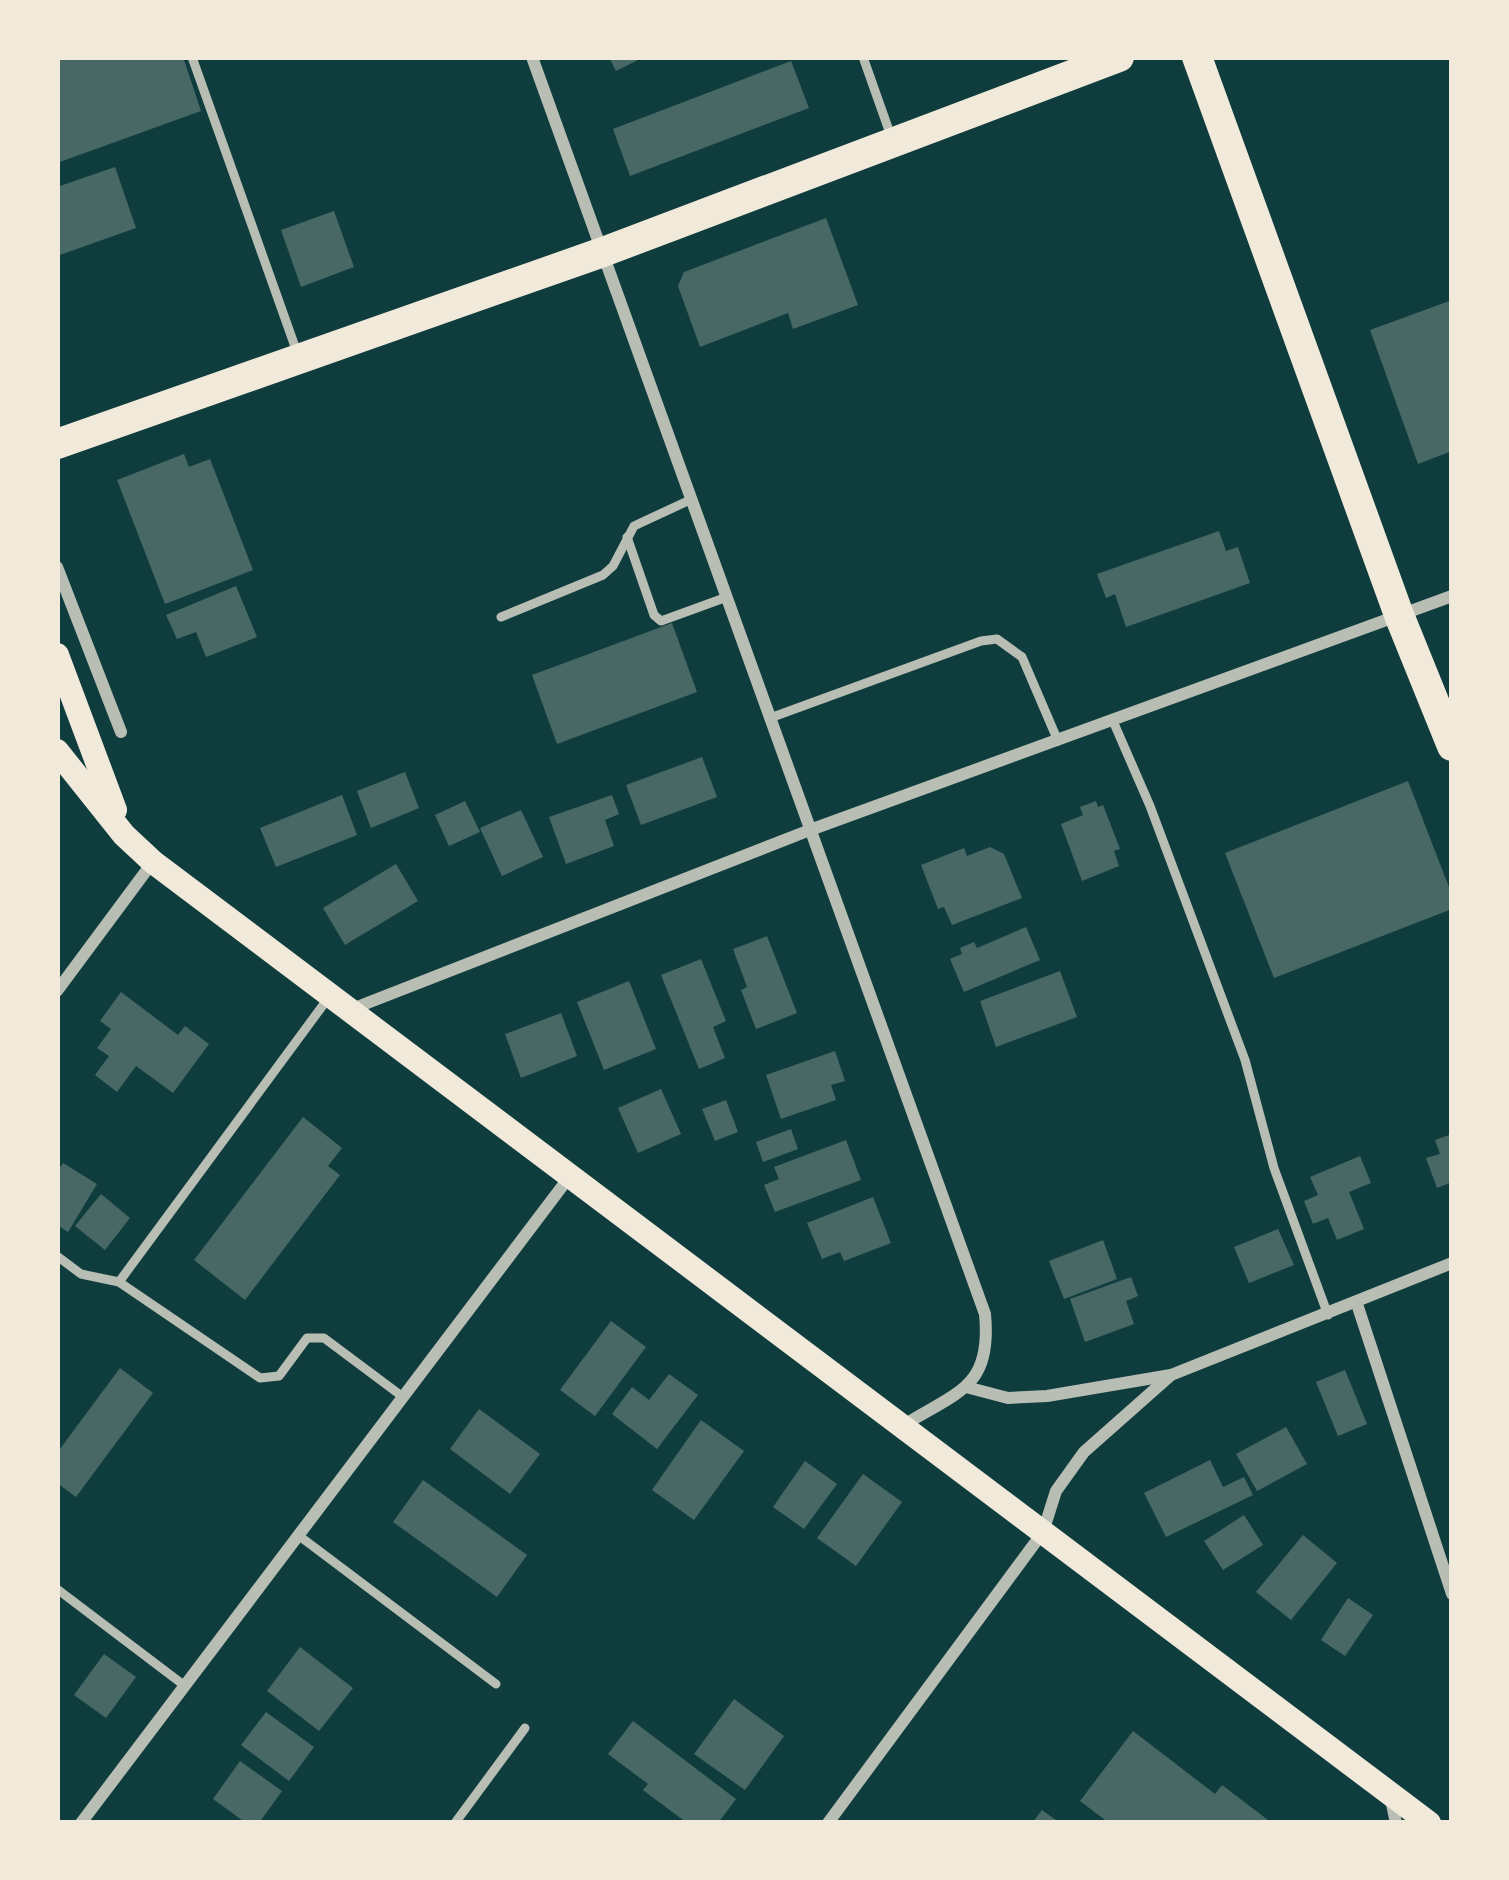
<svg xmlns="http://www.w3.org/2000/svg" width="1509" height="1880" viewBox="0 0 1509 1880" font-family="Signika,sans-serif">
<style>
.building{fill:#486865}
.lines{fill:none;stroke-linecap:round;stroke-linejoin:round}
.service{stroke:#b8beb3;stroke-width:9}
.minor{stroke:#b8beb3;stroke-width:12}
.secondary{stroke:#f1e9da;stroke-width:24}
.primary{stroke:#f1e9da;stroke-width:30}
</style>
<rect width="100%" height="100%" fill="#0f3d3e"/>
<g class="building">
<polygon points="57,57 183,57 201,111 57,163"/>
<polygon points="609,57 644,57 616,71"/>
<polygon points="791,61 809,108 630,176 613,129"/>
<polygon points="115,167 136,228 57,256 57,187"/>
<polygon points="334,211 354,267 301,287 281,230"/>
<polygon points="826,218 858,305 793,329 788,313 700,347 678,286 684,272"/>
<polygon points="1452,300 1452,451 1418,464 1370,330"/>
<polygon points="184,454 189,467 210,459 253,570 165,604 117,480"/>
<polygon points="1219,531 1226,551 1238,547 1250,583 1126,627 1115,594 1106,598 1097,574"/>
<polygon points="236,586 257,637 206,657 196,632 177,639 166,615"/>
<polygon points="672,623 697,692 557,744 532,675"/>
<polygon points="702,757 717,797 641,825 626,785"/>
<polygon points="405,772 419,808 371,828 357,791"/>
<polygon points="1408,781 1452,895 1452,909 1274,978 1225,853"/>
<polygon points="342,795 357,835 276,867 260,828"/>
<polygon points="612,795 619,814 605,820 614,846 566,864 549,817"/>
<polygon points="465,801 480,832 449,846 435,815"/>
<polygon points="1096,801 1098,807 1103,805 1120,849 1114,851 1119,866 1082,881 1061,824 1083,815 1080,807"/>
<polygon points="521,810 543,857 502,876 480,828"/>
<polygon points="990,847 1004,854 1022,898 952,925 944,907 938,909 921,865 964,848 967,856"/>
<polygon points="396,864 418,901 345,945 323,908"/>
<polygon points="1026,927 1040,960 964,992 950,959 962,954 960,948 974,942 977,948"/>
<polygon points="767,936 797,1013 756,1029 741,990 747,987 733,949"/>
<polygon points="701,959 726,1021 713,1027 725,1058 699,1069 661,975"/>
<polygon points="1060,971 1077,1017 996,1047 980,1001"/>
<polygon points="629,981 656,1049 604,1070 577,1002"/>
<polygon points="121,992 178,1035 185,1026 209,1044 173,1093 136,1066 117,1092 95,1075 109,1056 97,1048 111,1029 100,1021"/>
<polygon points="561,1013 577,1056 521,1078 505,1034"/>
<polygon points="835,1051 845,1081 831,1085 836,1100 781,1119 766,1075"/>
<polygon points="661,1089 681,1134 638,1153 618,1108"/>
<polygon points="726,1100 738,1132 715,1141 702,1109"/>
<polygon points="303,1117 342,1148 328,1166 340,1175 245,1300 194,1260"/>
<polygon points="791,1129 798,1149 763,1162 756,1142"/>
<polygon points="1452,1134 1452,1182 1437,1188 1426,1158 1440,1154 1435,1140"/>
<polygon points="846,1140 861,1180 775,1212 764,1185 779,1179 774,1167"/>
<polygon points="1360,1156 1371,1183 1349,1192 1364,1229 1337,1240 1328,1218 1313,1224 1304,1201 1318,1195 1310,1177"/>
<polygon points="63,1163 97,1184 68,1232 57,1225 57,1172"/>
<polygon points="101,1194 130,1218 105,1250 75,1226"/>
<polygon points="873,1197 891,1243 844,1261 840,1252 822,1259 807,1223"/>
<polygon points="1278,1229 1294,1265 1249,1283 1234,1247"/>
<polygon points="1103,1240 1117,1279 1064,1299 1049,1261"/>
<polygon points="1131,1277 1138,1296 1126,1301 1134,1324 1085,1342 1070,1299"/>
<polygon points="611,1321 646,1347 595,1416 560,1390"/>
<polygon points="120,1368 153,1393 76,1497 57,1483 57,1453"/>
<polygon points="1345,1370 1367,1424 1338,1436 1316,1382"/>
<polygon points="669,1374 698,1395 657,1449 612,1414 632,1387 649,1400"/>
<polygon points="479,1409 540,1454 510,1494 450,1449"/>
<polygon points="701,1420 744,1451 694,1520 652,1490"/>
<polygon points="1286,1427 1307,1464 1257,1491 1236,1454"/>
<polygon points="1210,1460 1223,1487 1244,1477 1253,1495 1166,1537 1144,1493"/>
<polygon points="805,1461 837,1484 804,1529 773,1507"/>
<polygon points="863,1474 902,1502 856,1566 817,1538"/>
<polygon points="423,1480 527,1555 497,1597 393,1522"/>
<polygon points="1244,1515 1263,1545 1223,1570 1204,1541"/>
<polygon points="1303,1535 1337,1563 1291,1620 1256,1592"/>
<polygon points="1348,1598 1373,1615 1345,1656 1321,1640"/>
<polygon points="300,1647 353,1688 319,1731 267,1691"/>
<polygon points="104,1654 136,1677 106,1718 74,1695"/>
<polygon points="734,1699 784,1736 745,1790 694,1754"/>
<polygon points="266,1712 314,1747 289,1781 241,1745"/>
<polygon points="633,1721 736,1799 718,1823 687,1823 643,1790 648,1784 608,1754"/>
<polygon points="1133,1731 1215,1794 1222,1785 1272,1823 1109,1823 1080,1801"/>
<polygon points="240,1761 282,1791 259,1823 246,1823 213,1799"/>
<polygon points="1042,1810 1060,1823 1032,1823"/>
</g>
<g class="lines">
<g class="service">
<polyline points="192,57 298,355"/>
<polyline points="863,57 892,139"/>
<polyline points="627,537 654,615 661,621 727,597"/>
<polyline points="501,617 603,575 613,566 634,526 692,499"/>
<polyline points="770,718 981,641 997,639 1022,657 1058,741"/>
<polyline points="1113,721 1150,806 1245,1060 1274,1168 1328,1315"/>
<polyline points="57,1256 81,1274 119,1282 260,1378 279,1376 307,1338 324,1338 403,1397"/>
<polyline points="119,1282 329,997"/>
<polyline points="298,1535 496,1684"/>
<polyline points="57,1589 185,1686"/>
<polyline points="455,1823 525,1728"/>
</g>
<g class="minor">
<path d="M532 57 985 1314C992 1387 959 1391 904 1425"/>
<polyline points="57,567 121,732"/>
<polyline points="57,991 152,863"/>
<polyline points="352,1009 810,830 1452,596"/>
<polyline points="1357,1304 1452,1594"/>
<polyline points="966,1387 1008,1398 1047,1396 1171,1375 1452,1263"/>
<polyline points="1390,1795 1396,1823"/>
<polyline points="81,1823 570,1176"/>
<polyline points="828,1823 1043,1532 1056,1491 1084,1452 1171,1375"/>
</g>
<g class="secondary">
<polyline points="57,655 115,810"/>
<polyline points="57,751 124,835 153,862 1429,1823"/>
</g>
<g class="primary">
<polyline points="1197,57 1399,615 1452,746"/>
<polyline points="57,444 603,252 1119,57"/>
</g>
</g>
<rect width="1509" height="1880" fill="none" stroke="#f1e9da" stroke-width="120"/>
</svg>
